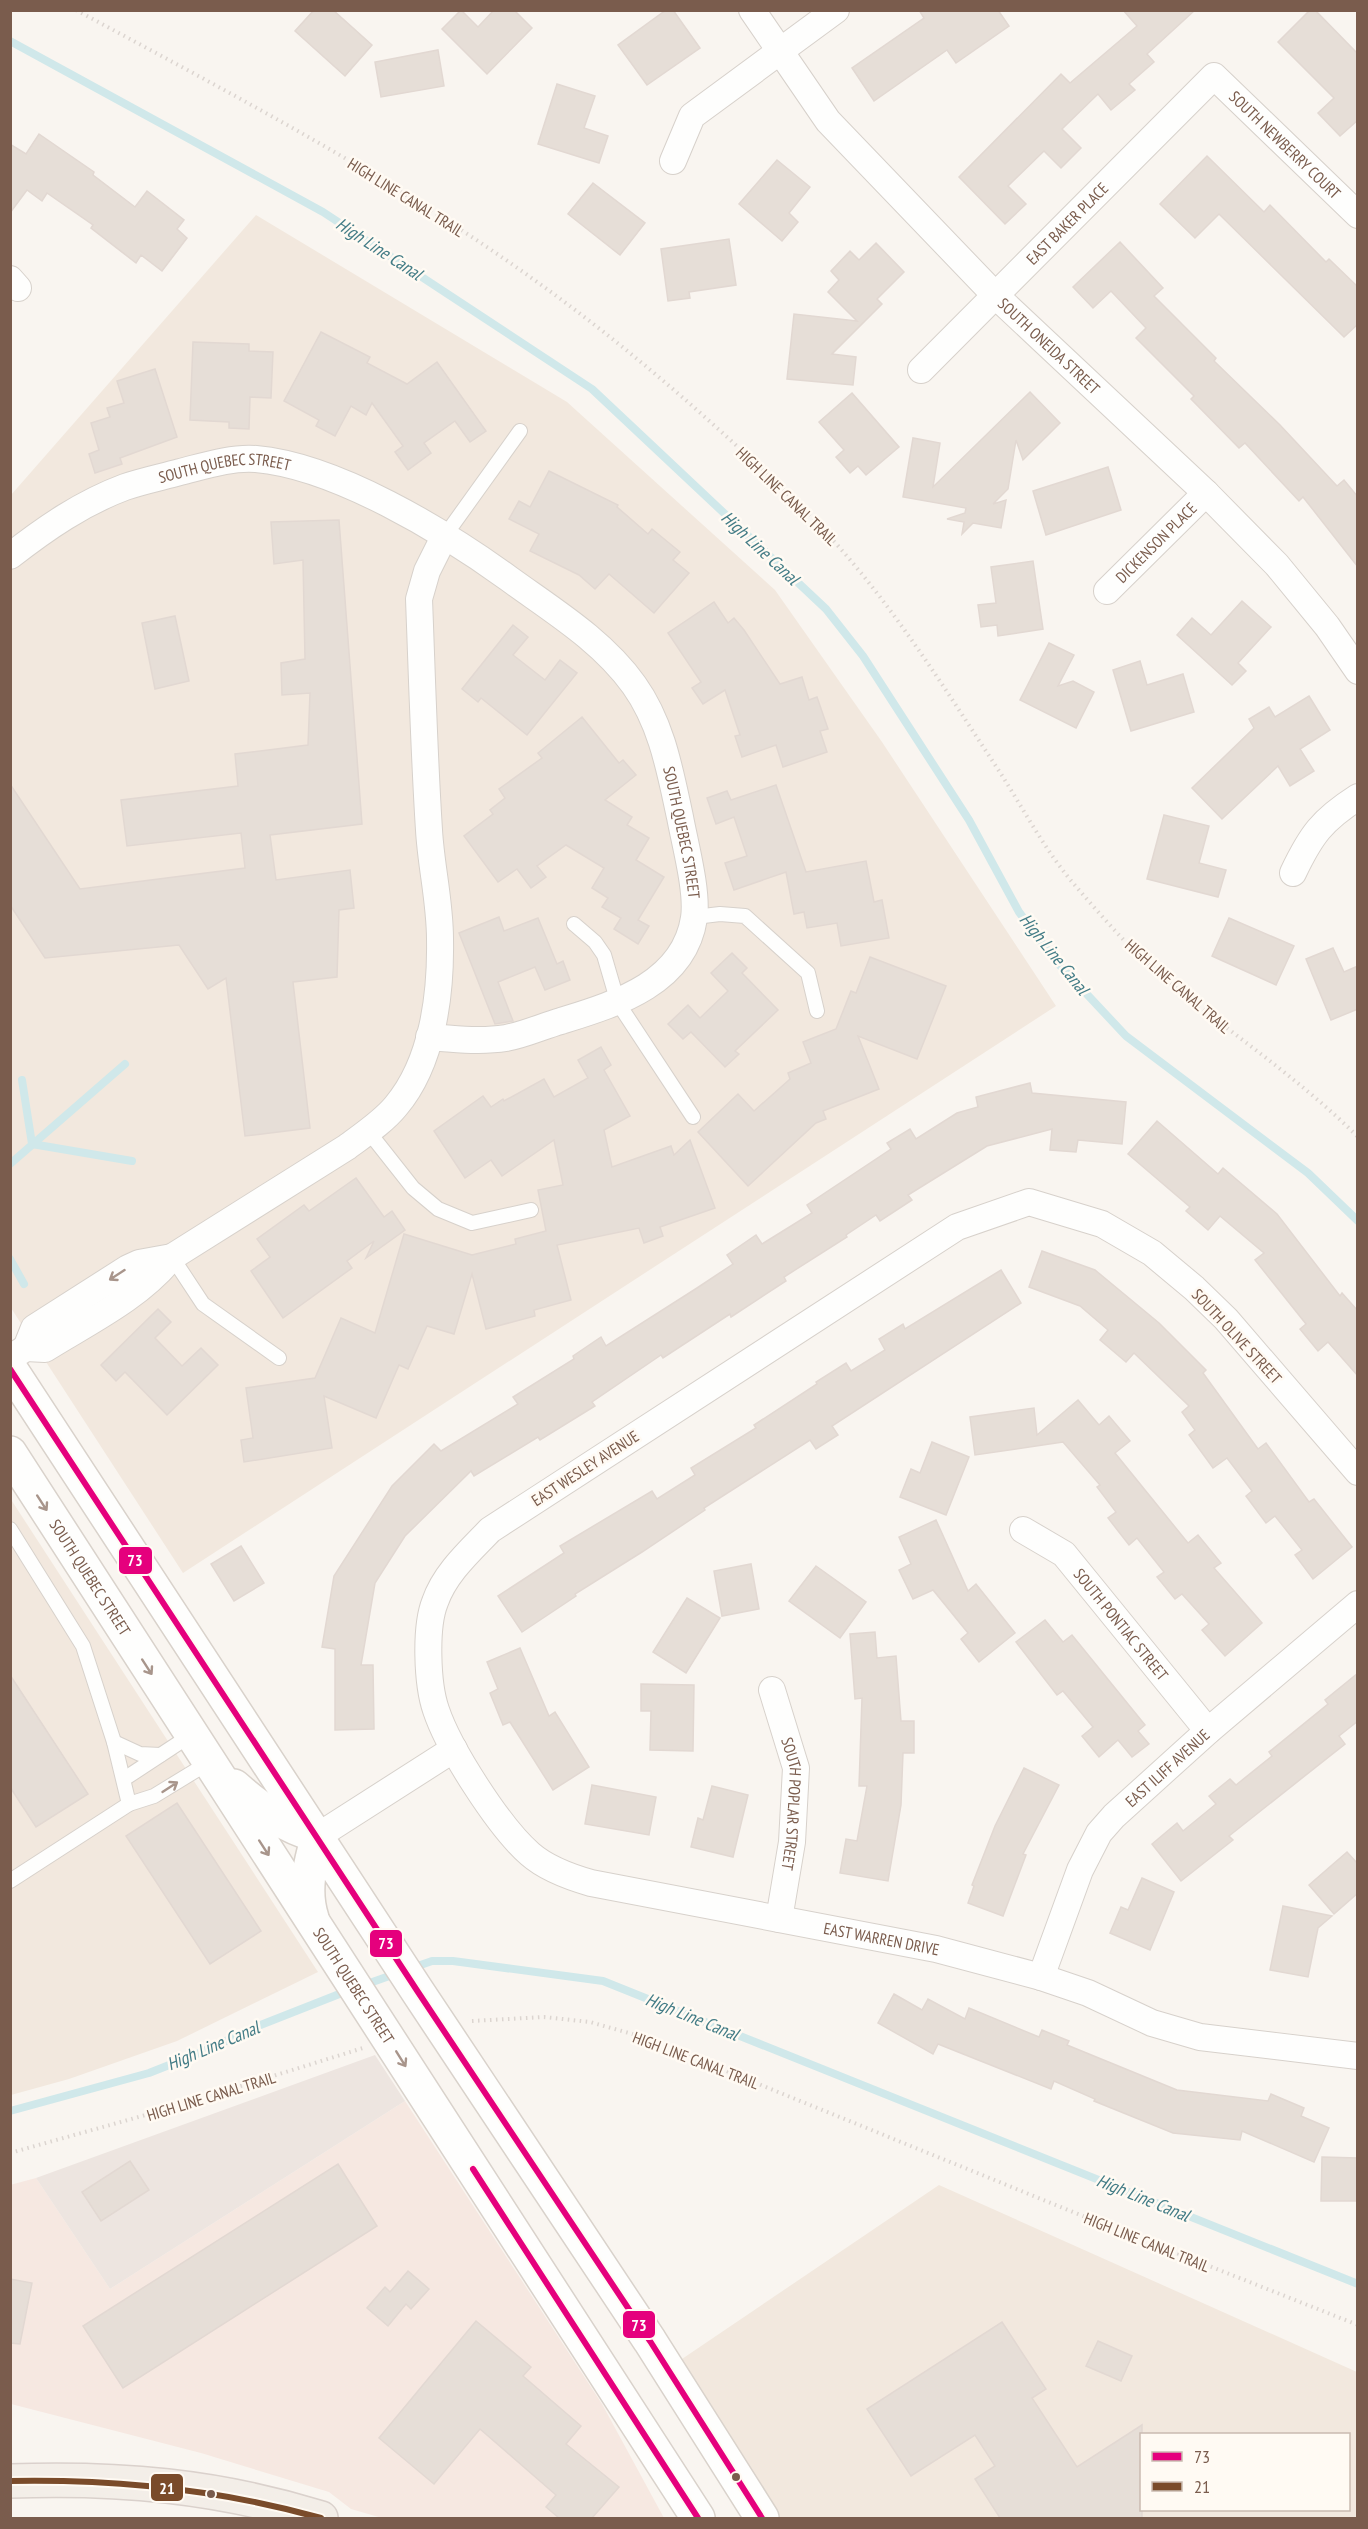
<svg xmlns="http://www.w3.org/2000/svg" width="1368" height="2529" viewBox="0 0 1368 2529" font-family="'PT Sans Narrow',sans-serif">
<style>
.residential{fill:#f2e8de;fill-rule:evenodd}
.commercial{fill:#f6e8e1}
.industrial{fill:#ede5e0}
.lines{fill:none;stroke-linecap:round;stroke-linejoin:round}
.stream{stroke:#d0e8ea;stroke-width:8}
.building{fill:#e6ded7;stroke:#e2d8d2;stroke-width:1.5}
.lane-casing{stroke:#d7d1cb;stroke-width:16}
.street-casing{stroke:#d7d1cb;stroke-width:28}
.secondary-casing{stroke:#d9d2cb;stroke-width:36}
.primary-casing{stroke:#dad1cc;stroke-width:36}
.path{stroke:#dcd5d0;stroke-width:4;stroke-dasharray:1.5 4.5;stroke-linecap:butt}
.lane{stroke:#fefefd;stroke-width:14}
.street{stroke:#fefefd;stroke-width:26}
.secondary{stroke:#fefefd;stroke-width:33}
.primary{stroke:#f3eee8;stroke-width:33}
.bus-1-casing{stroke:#fffaf3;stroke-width:10}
.bus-2-casing{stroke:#fffaf3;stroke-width:10}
.bus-1{stroke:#e5007d;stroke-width:6}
.bus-2{stroke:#7a4b2a;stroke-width:6}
.oneway{stroke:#a8958b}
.bus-dot{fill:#7a5c4d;stroke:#fffaf3;stroke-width:2}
.labels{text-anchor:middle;stroke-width:5;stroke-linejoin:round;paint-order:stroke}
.street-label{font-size:16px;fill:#7a5c4d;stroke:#fffaf3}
.water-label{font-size:18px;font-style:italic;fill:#437c86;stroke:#fffaf3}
.line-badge{stroke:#fffaf3;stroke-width:2}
.badge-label{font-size:16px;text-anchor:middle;font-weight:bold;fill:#fff}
</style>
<rect width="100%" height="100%" fill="#f9f5f0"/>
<g class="residential">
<polygon points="256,215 567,402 775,590 882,742 1056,1006 183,1573 11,1308 11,495"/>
<polygon points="10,1498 318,1972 177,2041 69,2079 11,2095"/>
<path d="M939 2185 1357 2372V2518H779L679 2361ZM1142 2434H1348V2510H1142Z"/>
</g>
<polygon class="commercial" points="405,2101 602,2404 664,2518 382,2518 351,2509 329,2492 201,2453 11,2404 10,2185 36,2178 110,2289"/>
<polygon class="industrial" points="375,2055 405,2101 110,2289 36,2178"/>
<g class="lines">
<g class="stream">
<polyline points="10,41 323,212 592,389 826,609 863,656 969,820 1019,912 1053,958 1126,1036 1308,1173 1358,1221"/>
<polyline points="22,1080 32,1144"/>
<polyline points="32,1144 132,1161"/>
<polyline points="10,1164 125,1064"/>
<polyline points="10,1259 24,1284"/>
<polyline points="412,1968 432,1961 453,1961 603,1981 1358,2284"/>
<polyline points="364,1985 395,1974"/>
<polyline points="10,2111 149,2073 202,2052 258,2026 347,1991"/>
</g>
</g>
<g class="building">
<polygon points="314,10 333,10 372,45 345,76 295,31"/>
<polygon points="461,10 478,27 494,10 514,10 532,28 487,74 442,29"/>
<polygon points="666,10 673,10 700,48 647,85 618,45"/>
<polygon points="919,10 998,10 1009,26 956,63 947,50 874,101 852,68 924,18"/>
<polygon points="1123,10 1195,10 1147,54 1154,62 1129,84 1135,90 1111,110 1098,94 1062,129 1081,148 1061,168 1044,151 1008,186 1026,204 1005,224 959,177 1061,74 1070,83 1137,26"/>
<polygon points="1310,10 1315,10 1358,54 1358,120 1340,136 1318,113 1334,98 1278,42"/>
<polygon points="438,50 444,86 381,97 375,62"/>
<polygon points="557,84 595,96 584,128 608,136 599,163 538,144"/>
<polygon points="39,134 94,172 93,175 135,207 147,191 184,220 177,229 187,238 162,271 141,255 136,263 91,228 93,225 47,193 42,201 27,190 10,213 10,144 26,154"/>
<polygon points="1207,156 1264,212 1270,205 1326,262 1329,259 1358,287 1358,324 1344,337 1219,214 1195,238 1160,204"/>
<polygon points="777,160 810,187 789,213 798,222 782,241 739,204"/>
<polygon points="593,183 645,223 620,255 568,214"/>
<polygon points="729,239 736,285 689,292 690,298 668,301 661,249"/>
<polygon points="1120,242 1163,288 1154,296 1216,358 1214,361 1280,425 1337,486 1344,480 1358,497 1358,567 1303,497 1299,501 1245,443 1239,448 1191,399 1194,396 1136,338 1146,328 1111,291 1093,308 1073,287"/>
<polygon points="876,243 904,272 877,299 882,304 832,354 856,357 853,385 787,379 794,314 857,321 828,292 839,280 831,271 850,251 859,260"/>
<polygon points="321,332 370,357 367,363 407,384 437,362 486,431 470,442 455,421 424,443 431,453 408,470 395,452 403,446 372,403 366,415 351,406 335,436 316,426 319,420 284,401"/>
<polygon points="193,342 249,344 249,351 273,352 271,398 250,397 249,429 229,428 229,422 190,420"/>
<polygon points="155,369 177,437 120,458 122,464 95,473 89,454 99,450 91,423 110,417 107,408 124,403 117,381"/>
<polygon points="1030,392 1060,423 1023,460 1016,440 1008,489 993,504 1006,500 1001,528 973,523 962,534 964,522 947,519 965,513 966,508 903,497 913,438 940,443 933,487"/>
<polygon points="852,393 899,447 866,475 858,466 850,473 836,457 844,450 819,422"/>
<polygon points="1108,467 1121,510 1046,535 1033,491"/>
<polygon points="549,471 618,505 617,507 648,534 652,529 680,552 673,560 689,573 654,613 609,574 595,589 579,575 530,551 539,534 509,519 519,501 530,507"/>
<polygon points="339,520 362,824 270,835 276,880 350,870 354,908 339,910 337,977 293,982 310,1128 245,1136 226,978 208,989 179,945 45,958 10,905 10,784 80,889 245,868 241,833 127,846 121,800 238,786 235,754 308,745 310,693 282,695 281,663 305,659 303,560 274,564 271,522"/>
<polygon points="1033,561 1043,629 998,636 997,625 981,627 978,605 996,603 991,567"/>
<polygon points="1242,601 1271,627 1238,663 1246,671 1232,685 1177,635 1192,618 1211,635"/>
<polygon points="714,602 728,623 734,618 744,630 780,684 802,677 809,700 817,697 828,729 820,731 827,752 783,767 776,745 742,757 735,736 740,735 725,690 703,704 692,688 701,682 668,633"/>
<polygon points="175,616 189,681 155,689 142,623"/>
<polygon points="513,625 528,637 513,655 545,680 560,660 577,673 527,735 481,698 478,702 462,689"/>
<polygon points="1049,643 1074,655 1058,686 1073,681 1094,692 1076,728 1020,700"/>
<polygon points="1140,661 1147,685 1183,674 1194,712 1131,731 1113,670"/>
<polygon points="1309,696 1330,730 1300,749 1314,771 1290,786 1278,766 1222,819 1192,788 1254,728 1249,719 1269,707 1275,717"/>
<polygon points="582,717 619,763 623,760 636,775 605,800 632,817 627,825 649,838 636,860 664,877 638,920 649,926 638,944 614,929 621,918 602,907 608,898 592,888 604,868 566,845 537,866 546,877 531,888 517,869 498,882 464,836 493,814 490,810 505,798 499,789 542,758 538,753"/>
<polygon points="776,785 806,872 866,861 874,902 882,900 889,938 841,946 837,923 807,928 804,912 794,914 786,872 734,890 725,863 747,856 734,817 716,824 707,798 727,791 731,800"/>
<polygon points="1164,815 1209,826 1199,863 1226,870 1218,897 1147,879"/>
<polygon points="499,917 504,931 538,918 557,964 563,961 570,980 545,990 535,967 498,982 513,1021 495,1024 459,933"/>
<polygon points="1229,918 1294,946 1276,985 1212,956"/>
<polygon points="1333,948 1344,972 1358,966 1358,1009 1331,1020 1306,959"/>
<polygon points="732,953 747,968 742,973 778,1010 735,1051 739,1054 725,1067 691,1032 683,1039 668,1024 688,1005 700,1018 728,991 711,973"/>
<polygon points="870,957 946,986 917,1059 858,1036 879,1089 823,1111 826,1119 816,1123 748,1186 698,1132 738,1094 754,1111 790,1079 788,1073 811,1063 803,1042 836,1029 851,991 856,993"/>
<polygon points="601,1047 611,1065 604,1070 630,1116 604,1130 612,1167 671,1146 674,1155 690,1140 715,1208 660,1227 663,1236 644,1243 639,1228 557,1245 571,1300 534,1310 535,1316 486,1329 472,1274 454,1334 427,1326 408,1369 399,1365 376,1418 324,1396 332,1448 244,1462 241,1440 253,1438 246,1388 315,1378 341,1318 375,1333 404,1234 472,1255 516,1244 515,1239 546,1231 538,1190 563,1185 554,1140 502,1176 491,1160 465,1178 434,1131 483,1096 491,1107 503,1099 504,1101 544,1079 554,1097 588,1078 578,1060"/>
<polygon points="1030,1083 1032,1093 1126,1102 1122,1144 1078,1140 1076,1152 1050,1150 1052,1129 987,1146 908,1195 912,1200 880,1221 876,1215 846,1235 847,1237 784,1277 786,1281 731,1317 730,1314 663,1358 661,1355 592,1402 595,1406 540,1440 538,1437 474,1476 471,1471 405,1536 375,1583 361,1665 373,1665 374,1729 335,1730 335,1649 322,1647 334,1576 392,1486 434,1444 441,1451 518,1404 513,1397 574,1359 573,1356 601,1337 606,1346 697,1288 733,1264 727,1255 756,1235 762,1244 812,1213 807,1205 891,1149 887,1143 910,1129 916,1139 957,1113 978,1107 976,1097"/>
<polygon points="1157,1121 1218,1174 1223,1168 1277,1214 1340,1296 1342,1293 1358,1311 1358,1376 1328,1342 1318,1351 1300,1329 1306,1324 1255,1260 1264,1253 1220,1216 1208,1230 1186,1211 1190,1207 1128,1154"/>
<polygon points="356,1178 384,1217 392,1211 405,1230 366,1258 374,1241 347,1261 352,1268 283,1318 251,1271 270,1257 257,1239 304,1205 309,1211"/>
<polygon points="1042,1251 1095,1270 1159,1323 1206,1370 1203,1373 1258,1449 1266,1443 1309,1502 1314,1499 1352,1547 1313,1579 1295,1555 1302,1550 1275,1516 1266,1523 1246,1496 1252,1491 1227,1458 1213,1468 1189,1435 1195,1430 1182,1412 1189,1406 1134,1353 1126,1362 1100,1340 1108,1330 1080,1306 1029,1287"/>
<polygon points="1001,1270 1021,1303 832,1426 838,1435 816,1449 810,1440 704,1508 705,1510 642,1552 575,1594 576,1596 522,1632 498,1596 564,1553 560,1546 652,1491 657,1499 695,1475 691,1468 756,1428 754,1425 817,1384 816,1382 846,1363 851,1371 885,1350 879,1339 903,1324 905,1329"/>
<polygon points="158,1309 171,1322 155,1338 182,1366 201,1348 218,1365 167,1415 125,1372 116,1381 101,1365"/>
<polygon points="1078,1400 1099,1425 1109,1416 1130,1441 1115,1453 1188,1543 1198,1535 1221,1563 1214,1568 1262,1623 1225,1656 1202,1630 1209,1624 1182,1594 1175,1599 1157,1577 1164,1572 1137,1538 1129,1545 1108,1518 1116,1512 1097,1487 1100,1485 1063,1442 975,1455 970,1417 1034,1408 1037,1435"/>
<polygon points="932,1442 969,1457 946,1515 900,1497 911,1469 920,1473"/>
<polygon points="936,1520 968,1591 976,1584 1015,1633 979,1662 961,1639 968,1633 933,1590 913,1599 899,1570 911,1564 899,1537"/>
<polygon points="241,1546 264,1583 234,1601 211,1564"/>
<polygon points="751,1564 759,1609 722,1616 714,1571"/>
<polygon points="816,1566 866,1602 840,1638 789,1601"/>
<polygon points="687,1598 720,1618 686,1673 653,1652"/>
<polygon points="1045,1620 1063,1642 1072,1635 1145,1725 1138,1731 1149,1744 1132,1757 1118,1740 1099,1757 1082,1736 1093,1727 1063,1691 1057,1695 1016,1642"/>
<polygon points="875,1632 877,1658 896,1656 901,1721 914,1721 914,1753 903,1753 901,1805 888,1881 840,1873 846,1839 857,1841 867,1786 859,1786 862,1698 855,1699 850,1634"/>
<polygon points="520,1648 549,1716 555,1712 589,1767 553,1790 510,1722 503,1725 490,1693 498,1689 487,1662"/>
<polygon points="1358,1673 1358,1721 1339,1736 1345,1744 1229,1836 1233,1840 1181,1881 1152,1844 1177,1823 1183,1831 1216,1804 1209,1796 1230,1779 1236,1785 1272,1756 1269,1752 1328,1704 1325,1700"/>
<polygon points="10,1675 88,1794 36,1827 10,1787"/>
<polygon points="641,1684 694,1685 693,1751 650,1750 651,1711 641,1711"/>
<polygon points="1024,1768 1059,1785 1023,1854 1026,1855 1003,1916 968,1903 974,1886 972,1885 995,1826"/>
<polygon points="592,1785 656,1797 649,1835 585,1824"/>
<polygon points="712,1786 748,1795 733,1857 691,1847 698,1818 703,1820"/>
<polygon points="177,1803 261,1931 210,1964 126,1836"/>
<polygon points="1347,1852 1358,1864 1358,1893 1334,1914 1309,1885"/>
<polygon points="1142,1878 1174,1892 1150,1950 1110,1933 1121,1907 1128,1910"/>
<polygon points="1283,1906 1332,1916 1318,1928 1308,1977 1270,1970"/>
<polygon points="894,1994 922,2010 928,1999 965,2019 969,2008 1039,2037 1042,2030 1069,2041 1067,2045 1177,2090 1268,2101 1271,2094 1304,2108 1301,2116 1329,2128 1314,2162 1242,2131 1240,2140 1173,2133 1094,2101 1095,2099 1054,2081 1051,2089 938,2044 933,2054 878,2023"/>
<polygon points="1322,2157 1358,2158 1358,2201 1321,2201"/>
<polygon points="130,2161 149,2190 101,2221 82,2192"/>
<polygon points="338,2164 377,2226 123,2388 83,2326"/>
<polygon points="408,2271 429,2289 411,2309 406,2304 388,2326 367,2308 385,2287 390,2292"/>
<polygon points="10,2279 32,2283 20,2344 10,2343"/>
<polygon points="476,2321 531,2367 523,2376 581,2426 566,2444 619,2487 592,2518 559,2518 546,2507 556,2495 480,2429 434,2484 379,2438"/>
<polygon points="1002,2322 1046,2389 1032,2398 1077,2467 1142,2425 1142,2518 1000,2518 975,2479 995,2466 975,2435 911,2476 867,2409"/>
<polygon points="1098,2341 1132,2356 1121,2381 1086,2366"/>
</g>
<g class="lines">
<g class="lane-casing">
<g id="lane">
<polyline points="444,537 520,431"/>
<polyline points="695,917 720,914 745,916 808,973 817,1011"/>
<polyline points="574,924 595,942 604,955 618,1003 693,1117"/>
<polyline points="368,1131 413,1188 438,1209 472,1223 531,1210"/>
<polyline points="172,1257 203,1304 279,1358"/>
<polyline points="10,1529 83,1646 114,1742 129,1804"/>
<polyline points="114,1742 140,1754 160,1755"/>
<polyline points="124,1779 191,1735"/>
<polyline points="10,1881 129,1804 154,1796 208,1763"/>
</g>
</g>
<g class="street-casing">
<g id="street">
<path id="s1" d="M752 10 828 121 996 296 1206 493 1277 565 1327 626 1358 671"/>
<polyline points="673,161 692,116 836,10"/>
<polyline points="10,279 18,288"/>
<path id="s2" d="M921 370 1214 76 1358 215"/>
<path id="s3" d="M10 556C46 528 82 503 125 487 142 481 162 477 180 472 204 466 231 457 256 459 336 466 443 531 508 578 552 610 602 640 634 685 662 724 670 771 680 817 685 844 698 892 694 918 684 984 615 1004 561 1021 543 1026 524 1035 506 1038 481 1042 454 1039 429 1037"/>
<path id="s4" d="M1107 591 1206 493"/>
<path d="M1293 873C1311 835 1322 820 1358 797"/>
<path d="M26 1348 34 1328 128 1268 139 1263 172 1257 347 1147C363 1135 383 1122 396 1106 433 1062 441 994 440 939 440 902 431 866 429 830 424 753 422 676 419 599L427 571 444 537"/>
<path d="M13 1356 26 1348 45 1349C88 1322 139 1298 172 1257"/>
<path id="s5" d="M1358 1472 1226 1319 1194 1288 1152 1253 1102 1224 1029 1202 957 1227 490 1530C470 1551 445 1573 435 1602 425 1627 427 1684 436 1710 449 1749 499 1827 530 1854 547 1869 570 1877 591 1883L936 1949 1041 1977 1088 1993 1152 2023 1200 2037 1358 2056"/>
<path id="s6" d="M1023 1530 1064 1554 1208 1731"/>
<path id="s7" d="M772 1690 796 1768 792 1842 779 1919"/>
<polyline points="318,1836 454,1749"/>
<path id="s8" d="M1041 1977 1080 1870 1099 1833 1114 1816 1208 1731 1358 1604"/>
</g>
</g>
<g class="secondary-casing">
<g id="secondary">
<polyline points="10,1368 418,1992 650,2341 762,2518"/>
<path id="s9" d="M10 1453 698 2518"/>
<path d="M234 1786C259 1808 285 1827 318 1836 310 1864 303 1890 312 1918"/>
</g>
</g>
<g class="primary-casing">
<path id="primary" d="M10 2481C118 2477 218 2486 321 2518"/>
</g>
<g class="path">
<path d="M76 10C232 94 389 176 533 279 627 346 715 423 798 504 879 582 939 680 1001 774 1024 810 1045 850 1073 883 1099 913 1126 945 1156 971 1222 1028 1296 1075 1358 1137"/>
<polyline points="472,2021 544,2017 590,2022 643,2037 1073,2212 1358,2325"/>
<polyline points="10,2153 167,2109 363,2048"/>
</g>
<use href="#lane" class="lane"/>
<use href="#street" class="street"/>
<use href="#secondary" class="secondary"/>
<use href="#primary" class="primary"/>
<g class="bus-1-casing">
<g id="bus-1">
<polyline points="10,1369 418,1992 650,2341 762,2518"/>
<polyline points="473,2169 698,2518"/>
</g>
</g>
<g class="bus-2-casing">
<path id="bus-2" d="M10 2481C117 2479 218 2489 321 2518"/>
</g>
<use href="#bus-1" class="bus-1"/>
<use href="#bus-2" class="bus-2"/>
</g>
<defs><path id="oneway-shaft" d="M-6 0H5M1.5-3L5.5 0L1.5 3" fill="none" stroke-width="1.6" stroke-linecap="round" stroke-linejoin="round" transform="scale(1.5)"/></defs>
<g class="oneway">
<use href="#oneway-shaft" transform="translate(117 1275) rotate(147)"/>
<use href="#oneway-shaft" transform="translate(42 1503) rotate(57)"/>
<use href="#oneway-shaft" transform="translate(147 1667) rotate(57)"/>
<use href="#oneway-shaft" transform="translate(170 1787) rotate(-33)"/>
<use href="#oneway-shaft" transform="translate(264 1848) rotate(57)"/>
<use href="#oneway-shaft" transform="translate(401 2059) rotate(58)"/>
</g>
<g class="bus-dot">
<circle cx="736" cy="2477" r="5"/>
<circle cx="211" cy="2494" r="5"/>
</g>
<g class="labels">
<g class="street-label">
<text dy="6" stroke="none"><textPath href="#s2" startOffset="514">SOUTH NEWBERRY COURT</textPath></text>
<text transform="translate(406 197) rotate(32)" y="6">HIGH LINE CANAL TRAIL</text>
<text dy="6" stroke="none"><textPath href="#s2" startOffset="207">EAST BAKER PLACE</textPath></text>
<text dy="6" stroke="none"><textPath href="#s1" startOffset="450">SOUTH ONEIDA STREET</textPath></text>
<text dy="6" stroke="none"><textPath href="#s3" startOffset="237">SOUTH QUEBEC STREET</textPath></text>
<text transform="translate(787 496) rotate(44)" y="6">HIGH LINE CANAL TRAIL</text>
<text dy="6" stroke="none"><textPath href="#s4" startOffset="69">DICKENSON PLACE</textPath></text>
<text dy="6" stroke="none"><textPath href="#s3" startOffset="873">SOUTH QUEBEC STREET</textPath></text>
<text transform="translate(1178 986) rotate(41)" y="6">HIGH LINE CANAL TRAIL</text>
<text transform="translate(1237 1336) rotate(47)" y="6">SOUTH OLIVE STREET</text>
<text transform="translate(585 1468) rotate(-33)" y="6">EAST WESLEY AVENUE</text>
<text dy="6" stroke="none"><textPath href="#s9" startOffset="148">SOUTH QUEBEC STREET</textPath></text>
<text dy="6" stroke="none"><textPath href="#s6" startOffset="138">SOUTH PONTIAC STREET</textPath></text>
<text dy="6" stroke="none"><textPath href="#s8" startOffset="250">EAST ILIFF AVENUE</textPath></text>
<text dy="6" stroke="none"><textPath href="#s7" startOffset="117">SOUTH POPLAR STREET</textPath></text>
<text dy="6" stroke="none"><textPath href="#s5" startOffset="1806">EAST WARREN DRIVE</textPath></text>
<text dy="6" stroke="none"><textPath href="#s9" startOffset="634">SOUTH QUEBEC STREET</textPath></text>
<text transform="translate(696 2060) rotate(21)" y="6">HIGH LINE CANAL TRAIL</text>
<text transform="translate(211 2096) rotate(-17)" y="6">HIGH LINE CANAL TRAIL</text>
<text transform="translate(1147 2242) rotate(22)" y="6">HIGH LINE CANAL TRAIL</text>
</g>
<g class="water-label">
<text transform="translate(379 249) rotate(33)" y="6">High Line Canal</text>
<text transform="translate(760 548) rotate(43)" y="6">High Line Canal</text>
<text transform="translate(1054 954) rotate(51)" y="6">High Line Canal</text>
<text transform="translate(692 2017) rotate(22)" y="6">High Line Canal</text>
<text transform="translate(213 2046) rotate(-23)" y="6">High Line Canal</text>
<text transform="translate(1143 2198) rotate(22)" y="6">High Line Canal</text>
</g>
</g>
<g class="line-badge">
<rect x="118" y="1546" width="35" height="29" rx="6" fill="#e5007d"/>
<rect x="369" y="1929" width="34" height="29" rx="6" fill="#e5007d"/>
<rect x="622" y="2310" width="34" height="29" rx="6" fill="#e5007d"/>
<rect x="150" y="2473" width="34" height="29" rx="6" fill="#7a4b2a"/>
</g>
<g class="badge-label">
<text x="135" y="1566">73</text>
<text x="386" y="1949">73</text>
<text x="639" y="2331">73</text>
<text x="167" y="2494">21</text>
</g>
<rect width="1368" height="2529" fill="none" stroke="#7a5c4d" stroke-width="24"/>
<rect x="1140" y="2433" width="210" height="78" fill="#fffaf3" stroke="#cabbb1" stroke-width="1.5"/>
<rect x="1152" y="2452" width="30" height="9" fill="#e5007d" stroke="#cabbb1" stroke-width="1.5"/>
<text x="1194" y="2463" font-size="18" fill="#7a5c4d">73</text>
<rect x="1152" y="2482" width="30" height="9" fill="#7a4b2a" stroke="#cabbb1" stroke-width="1.5"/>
<text x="1194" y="2493" font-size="18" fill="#7a5c4d">21</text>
</svg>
